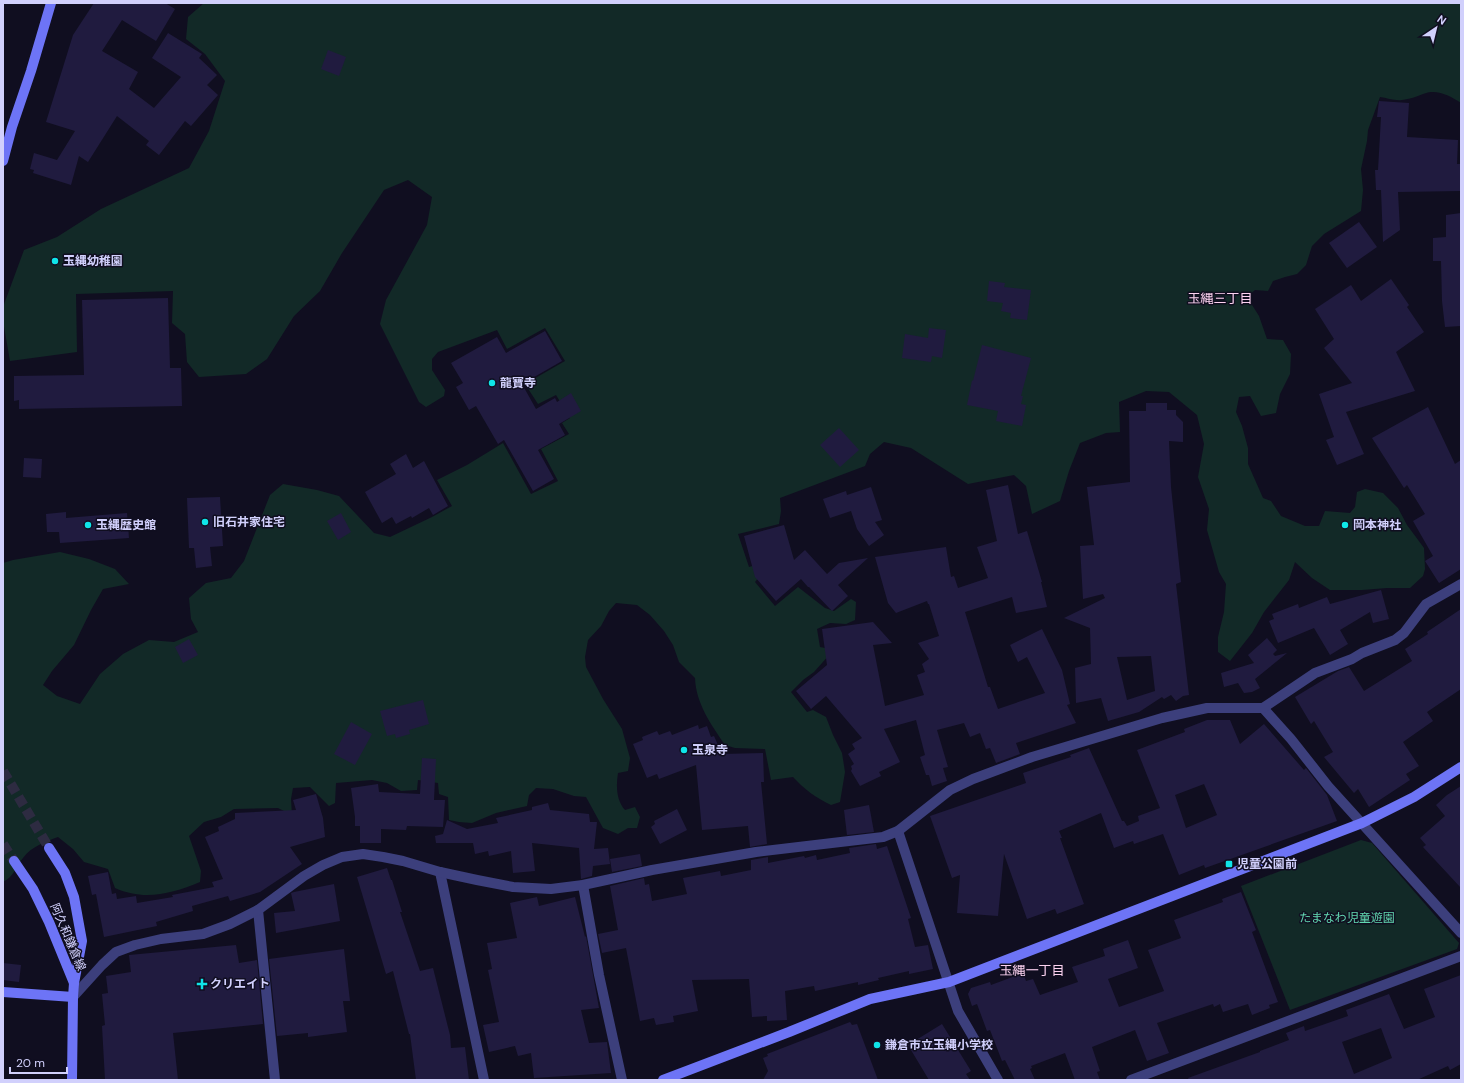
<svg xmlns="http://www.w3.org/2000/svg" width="1464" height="1083" viewBox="0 0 1464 1083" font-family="'DM Sans','Noto Sans JP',sans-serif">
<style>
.green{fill:#122927}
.building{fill:#201b3f;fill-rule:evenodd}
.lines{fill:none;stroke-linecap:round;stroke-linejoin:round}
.secondary-tunnel{stroke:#2d2b41;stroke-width:10;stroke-dasharray:10 5;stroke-linecap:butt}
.street{stroke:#3c3f7c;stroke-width:10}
.secondary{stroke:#6d74f6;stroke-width:10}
.poi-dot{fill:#0fe5e9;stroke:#100e20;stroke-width:1.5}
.labels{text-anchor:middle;stroke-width:3;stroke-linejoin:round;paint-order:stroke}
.poi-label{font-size:12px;font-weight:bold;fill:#d1d0fc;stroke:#100e20;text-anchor:start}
.park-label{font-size:12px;fill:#61d7b0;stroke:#100e20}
.street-label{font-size:12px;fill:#d1d0fc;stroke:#100e20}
.neighbourhood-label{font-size:13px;fill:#fcd2f0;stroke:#100e20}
</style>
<rect width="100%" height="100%" fill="#100e20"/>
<g class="green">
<path d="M204 3H1461V103C1451 96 1436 88 1423 94 1416 97 1410 99 1402 100 1395 101 1387 98 1380 97L1368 130 1367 141 1361 169 1363 190 1361 211 1324 234 1312 246 1306 265 1297 274 1285 277 1273 281 1268 291 1255 290 1247 297 1259 316 1267 339 1283 340 1291 354 1290 374 1280 394 1276 413 1261 416 1250 396 1239 397 1236 412 1242 426 1248 448V464L1263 498 1271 501 1281 516 1305 526H1319L1325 511 1350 513 1355 507 1357 492 1365 489 1383 493 1398 508 1407 525 1424 548 1425 569 1423 576 1410 588H1387L1362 590H1330L1312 578 1295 562 1289 580 1264 612 1252 633 1230 661 1218 652V637L1224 612 1226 584 1219 572 1207 530 1209 509 1198 477 1204 444 1197 415 1169 392 1146 391 1119 402 1120 432 1106 433 1080 443 1069 471 1060 501 1032 514 1026 486 1014 475 968 484 911 448 884 442 870 454 865 466 780 498 781 511 779 524 738 534 749 567 759 564 763 572 755 582 775 606 798 587 825 608 834 611 851 599 856 602 855 620 846 624 830 623 817 629 820 647 830 649V654L814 672 803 680 791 692 807 712 813 710 826 717 833 735 842 753 845 772 840 802 831 805C816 798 804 789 793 777L771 780 765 749 735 748 725 745C711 724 696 704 695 678L679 662 673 645 664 631 650 615 637 605 616 603 609 611 601 626 588 640 585 657 586 667 603 699 622 729 630 758 628 771 618 773C616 785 616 800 625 810L635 807 640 817 637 828H628L618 834 603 828 586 797 574 796 553 789 536 788 529 795 527 806 496 813 472 823 459 822 449 820 448 797 439 794 438 783 418 780 417 790 401 791 387 783 372 780 336 783 335 803 329 806 310 787 293 788 291 799 292 815 278 808 234 809 221 817 204 822 189 836 201 871 200 882C171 894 144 901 115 888L108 869 84 862 73 849 58 837C45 842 32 846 23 858 16 866 14 877 3 882V563L13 560 60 552 89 559 115 569 129 584 103 589 91 610 74 645 52 671 43 685 57 696 80 704 100 674 123 654 149 640 174 642 198 632 191 619 189 598 206 583 231 578 244 561 270 495 283 484 317 490 339 496 374 533 390 537 432 517 452 506 437 480 467 465 503 443 531 494 558 481 541 449 569 434 562 423 570 418 556 395 538 404 525 384 565 361 545 328 507 349 497 330 438 352 432 359V370L445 390 444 396 426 407 419 402 380 324 386 300 427 225 432 197 408 180 384 190 342 253 320 291 294 316 267 359 246 374 199 377 187 362 185 334 172 323 173 291 76 294 77 352 10 361 3 321V307L24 250 57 237 101 209 189 168 209 131 225 81 205 54 186 39 188 17Z"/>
<polygon points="1361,840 1372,843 1459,943 1457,949 1290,1010 1241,886"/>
</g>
<g class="building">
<polygon points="94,3 165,3 175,9 156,41 122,20 102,51 138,72 129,89 154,108 181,77 152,58 168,33 202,54 199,58 217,75 207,85 218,95 191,126 185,121 159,155 146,145 149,141 117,116 88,162 79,156 71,185 33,173 34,170 30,169 34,153 57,160 75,131 46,122 73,35"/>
<polygon points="328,50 346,57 339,76 321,69"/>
<polygon points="1379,101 1409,103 1407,137 1458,140 1457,164 1461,164 1461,191 1398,192 1400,230 1383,242 1381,190 1376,190 1375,170 1378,170 1381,117 1377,117"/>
<polygon points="1461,213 1461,326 1445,327 1442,301 1441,261 1433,261 1433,238 1446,237 1446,215"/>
<polygon points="1359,222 1377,247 1347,268 1329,243"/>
<polygon points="1391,279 1409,305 1407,307 1424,332 1396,352 1415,391 1346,412 1364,454 1337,465 1326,440 1334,437 1319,394 1352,383 1324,348 1334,339 1315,309 1351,285 1361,301"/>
<polygon points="989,281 1005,283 1004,287 1031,290 1027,320 1010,318 1011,313 1001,311 1003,303 987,301"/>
<polygon points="168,298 170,368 181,368 182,406 19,409 19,400 14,401 14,376 84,375 82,300"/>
<polygon points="929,328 946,330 942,358 932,356 931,362 902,358 905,334 928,338"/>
<polygon points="545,331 562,361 522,384 536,409 555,398 557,402 571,393 581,411 559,424 565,435 538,450 554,479 533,491 504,440 498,444 476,406 469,410 456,387 463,383 451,363 497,337 506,353"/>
<polygon points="982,345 1031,358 1021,396 1023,396 1021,404 1026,405 1022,426 996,421 998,411 967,405 972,380 973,381"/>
<path d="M1146 403H1167V410H1176V415L1183 422V442L1169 441 1171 487 1181 582 1176 584 1189 695 1183 696 1176 701 1171 695 1164 699 1162 697 1139 712 1108 721 1101 698 1076 703 1075 668 1091 664 1090 628 1064 618 1105 598 1103 594 1083 599 1080 546 1094 545 1087 487 1130 482 1129 411H1146ZM1151 656 1155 691 1127 700 1117 657Z"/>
<polygon points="1428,407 1455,464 1461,460 1461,569 1439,583 1425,561 1433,556 1413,521 1425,514 1407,485 1404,488 1372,438"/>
<polygon points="839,428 859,450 840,467 820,445"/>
<polygon points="406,454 413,468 424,461 448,506 433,515 429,508 412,518 411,516 396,524 392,517 382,523 365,492 396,474 390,464"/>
<polygon points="24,458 42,459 41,478 23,477"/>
<polygon points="1008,485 1018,534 1027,531 1042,582 1041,582 1047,607 1016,613 1012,597 965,612 988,687 990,687 998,709 1045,693 1027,657 1018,662 1010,645 1042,629 1062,670 1070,704 1067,705 1076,723 1016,743 1020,754 996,763 990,748 986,749 980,733 970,737 964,723 937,730 948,767 943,768 947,781 932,786 929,775 926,775 920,757 925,755 916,720 884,729 900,762 879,772 881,776 860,786 851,771 852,769 851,766 854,764 848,754 855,749 852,744 862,738 826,696 811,709 796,691 827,665 822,629 873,622 892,643 873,645 885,706 924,695 917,675 925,672 922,664 929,659 918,643 939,636 929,604 928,604 927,601 896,613 888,603 875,557 946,547 951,577 954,576 958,588 988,578 977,547 997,541 986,490"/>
<polygon points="871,487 882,520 875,522 884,535 869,546 857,529 851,511 830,518 823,499 846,491 847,495"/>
<polygon points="220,497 223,546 210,547 212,566 196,568 194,548 189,548 187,498"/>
<polygon points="66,512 66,518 127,513 129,538 60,543 59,532 47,532 46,514"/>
<polygon points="341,513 351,532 338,540 327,521"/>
<polygon points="784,525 794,560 805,550 827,574 839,563 868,558 838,585 848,596 832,611 809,587 808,587 801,579 776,601 755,577 744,536"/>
<polygon points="1381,590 1389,619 1373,623 1370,612 1340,630 1348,644 1330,655 1314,628 1278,643 1269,621 1274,619 1272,614 1298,604 1299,608 1327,597 1330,604"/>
<polygon points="1461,609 1461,689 1427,712 1433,721 1403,742 1419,766 1406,774 1410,780 1369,807 1358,789 1354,793 1324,757 1333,752 1314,721 1311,724 1295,697 1338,671 1349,667 1364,691 1412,661 1405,649 1428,634 1427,632"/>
<polygon points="1267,638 1277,650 1273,654 1275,656 1287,653 1255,679 1260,688 1252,692 1244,693 1238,683 1224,687 1221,673 1254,663 1248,655"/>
<polygon points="189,639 198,655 183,663 175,647"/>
<polygon points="423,700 429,724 409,730 410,734 396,738 395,734 387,736 380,711"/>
<path d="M1207 720H1230L1240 744 1264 724 1304 770 1306 768 1327 795 1337 821 1205 868 1204 865 1179 875 1163 834 1134 844 1133 841 1114 848 1101 813 1059 831 1062 838H1060L1084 904 1057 914 1055 909 1027 919 1004 854 998 916 957 913 960 875 952 878 930 816 1026 783 1023 773 1071 757 1070 755 1089 748 1122 821H1124L1127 826 1139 821 1138 816 1160 808 1137 750 1185 732 1184 729ZM1204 784 1217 815 1186 828 1175 795Z"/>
<polygon points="351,722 372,734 355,765 334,754"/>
<polygon points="698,725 699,729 707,726 711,737 714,736 722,754 763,753 764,782 761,782 767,844 750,847 748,826 702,830 696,765 659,779 657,774 647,778 633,744 643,740 642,737 657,731 659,735 670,731 672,735"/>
<polygon points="422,758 436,759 434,800 445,800 443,827 407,826 406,830 381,829 381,843 360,843 360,826 355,826 355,817 351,788 378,784 379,792 420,794"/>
<polygon points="1461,786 1461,888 1423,847 1426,845 1420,838 1445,816 1436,805 1447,795"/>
<polygon points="316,794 323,818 325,837 290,847 302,864 260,892 230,901 228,896 192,906 193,911 156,922 157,926 104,937 96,894 92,895 88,876 108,872 112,894 116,893 117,899 136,896 137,903 173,897 172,895 214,887 212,882 223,879 205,837 219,831 218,827 235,819 235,813 296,810 293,800"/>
<polygon points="548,803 550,810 589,814 590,822 597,822 594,849 608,848 610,864 593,866 592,876 581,879 579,848 532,843 535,871 513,873 511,851 489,856 488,851 475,854 473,843 436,843 435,836 443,834 447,820 467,829 498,823 496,818 532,810 532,807"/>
<polygon points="869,805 874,832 847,835 844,810"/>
<polygon points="677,809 687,830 660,844 651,827 655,824 654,821"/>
<polygon points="876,844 877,849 887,846 911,918 908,919 915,947 928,945 933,969 909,974 909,971 878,978 879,980 858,985 858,982 815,991 814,986 785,991 787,1020 767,1021 767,1016 752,1017 749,979 692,980 698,1011 673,1016 674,1022 656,1025 654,1018 640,1021 626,948 602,953 598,934 618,930 610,886 644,878 645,885 649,884 652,901 687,894 683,878 720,871 721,876 751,870 751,860 768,857 768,863 804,856 805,858 816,855 817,860 850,853 849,848"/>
<polygon points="640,854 642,866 612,872 610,859"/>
<polygon points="387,868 391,880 392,880 402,912 400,912 420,971 433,968 450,1035 451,1048 465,1047 469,1080 416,1080 410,1034 409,1034 393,971 386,974 357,877"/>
<polygon points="334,884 340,921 276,933 274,913 295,911 291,893 294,892"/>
<polygon points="1241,892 1256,930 1252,932 1278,1002 1269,1005 1270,1008 1252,1015 1248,1004 1223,1012 1220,1004 1214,1007 1213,1004 1157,1023 1169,1053 1147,1061 1135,1030 1092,1047 1100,1071 1097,1072 1100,1080 1075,1080 1065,1053 1031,1066 1032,1068 1030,1069 1035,1080 1015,1080 1005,1060 1002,1061 990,1030 987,1031 977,1004 972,1006 968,994 971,988 990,982 991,985 1023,973 1026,981 1033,979 1040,995 1078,982 1072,967 1105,956 1103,949 1128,940 1138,968 1108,979 1119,1007 1164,991 1148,950 1181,938 1174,920 1223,902 1222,899"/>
<polygon points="537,897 539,906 575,897 585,937 586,936 599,1008 581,1010 589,1043 607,1042 611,1073 534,1078 531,1053 518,1056 515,1046 489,1052 483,1025 499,1022 488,970 492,969 487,943 517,938 510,903"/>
<polygon points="236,945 239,963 257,960 263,1024 173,1033 178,1080 105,1080 102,1026 105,1025 102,994 108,993 106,976 131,972 129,955"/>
<polygon points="344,949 350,1001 343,1001 347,1032 308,1037 308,1033 277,1036 269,959"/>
<polygon points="3,963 21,965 19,982 3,980"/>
<path d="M1461 975V1064L1450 1070 1448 1066 1417 1080H1189L1188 1078 1260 1052V1051L1289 1040 1286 1033 1304 1026 1305 1031 1348 1016 1346 1010 1389 994 1404 1029 1435 1017 1424 989ZM1381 1028 1392 1058 1354 1074 1342 1042Z"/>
<polygon points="850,1022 852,1025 857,1024 878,1080 763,1080 768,1071 763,1058 768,1056 767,1054"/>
<polygon points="942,1024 971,1071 966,1074 970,1080 929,1080 908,1045"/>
</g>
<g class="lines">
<g class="secondary-tunnel">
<polyline points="3,771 49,848"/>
<polyline points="3,844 14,861"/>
</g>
<g class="street">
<polyline points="1263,708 1291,739 1328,786 1461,933"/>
<polyline points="898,831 958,1011 998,1080"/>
<polyline points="440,872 484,1080"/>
<polyline points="583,885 599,975 622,1080"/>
<polyline points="258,910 275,1080"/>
<polyline points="73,997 102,965 116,952 135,945 161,939 203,934 230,924 258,910 304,876 323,865 342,857 363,854 383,857 403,861 440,872 477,880 513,887 551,889 583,885 652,870 756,852 883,837 898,831 950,790 973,779 1032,757 1162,718 1207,708 1263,708 1315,673 1352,659 1362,653 1395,640 1404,633 1426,604 1461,584"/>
<polyline points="1131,1080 1461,956"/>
</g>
<g class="secondary">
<polyline points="3,161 12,127 31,71 51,3"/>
<polyline points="49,848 65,873 74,897 82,941 74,983 73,997 72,1080"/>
<polyline points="14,861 33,889 49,922 74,983"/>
<polyline points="3,992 73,997"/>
<polyline points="663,1080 789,1032 870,999 949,982 1362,823 1414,797 1461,767"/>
</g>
</g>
<g class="poi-dot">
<circle cx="55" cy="261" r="4"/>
<circle cx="492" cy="383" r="4"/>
<circle cx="205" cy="522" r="4"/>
<circle cx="88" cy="525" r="4"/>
<circle cx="1345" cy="525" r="4"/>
<circle cx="684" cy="750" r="4"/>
<rect x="1225" y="860" width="8" height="8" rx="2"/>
<path d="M200 978h4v4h4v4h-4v4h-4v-4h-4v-4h4z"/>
<circle cx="877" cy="1045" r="4"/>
</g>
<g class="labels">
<g class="poi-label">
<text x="63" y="265">玉縄幼稚園</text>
<text x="500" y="387">龍寶寺</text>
<text x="213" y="526">旧石井家住宅</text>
<text x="96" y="529">玉縄歴史館</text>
<text x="1353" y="529">岡本神社</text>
<text x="692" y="754">玉泉寺</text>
<text x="1237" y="868">児童公園前</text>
<text x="210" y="988">クリエイト</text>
<text x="885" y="1049">鎌倉市立玉縄小学校</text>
</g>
<g class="park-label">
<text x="1347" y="922">たまなわ児童遊園</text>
</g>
<g class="street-label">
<text transform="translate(68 937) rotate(67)" y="4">阿久和鎌倉線</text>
</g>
<g class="neighbourhood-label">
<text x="1220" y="303">玉縄三丁目</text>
<text x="1032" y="975">玉縄一丁目</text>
</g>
</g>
<rect width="1464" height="1083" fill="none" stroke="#d1d0fc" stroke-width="8"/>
<g transform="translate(1436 28) rotate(35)" stroke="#100e20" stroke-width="3" paint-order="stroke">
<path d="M0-3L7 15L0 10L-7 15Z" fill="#d1d0fc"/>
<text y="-6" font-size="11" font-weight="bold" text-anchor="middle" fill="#d1d0fc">N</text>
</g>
<path d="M10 1067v6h57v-6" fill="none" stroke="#d1d0fc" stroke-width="2"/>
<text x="16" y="1067" font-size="12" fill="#d1d0fc" stroke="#100e20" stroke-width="3" paint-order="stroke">20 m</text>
</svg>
